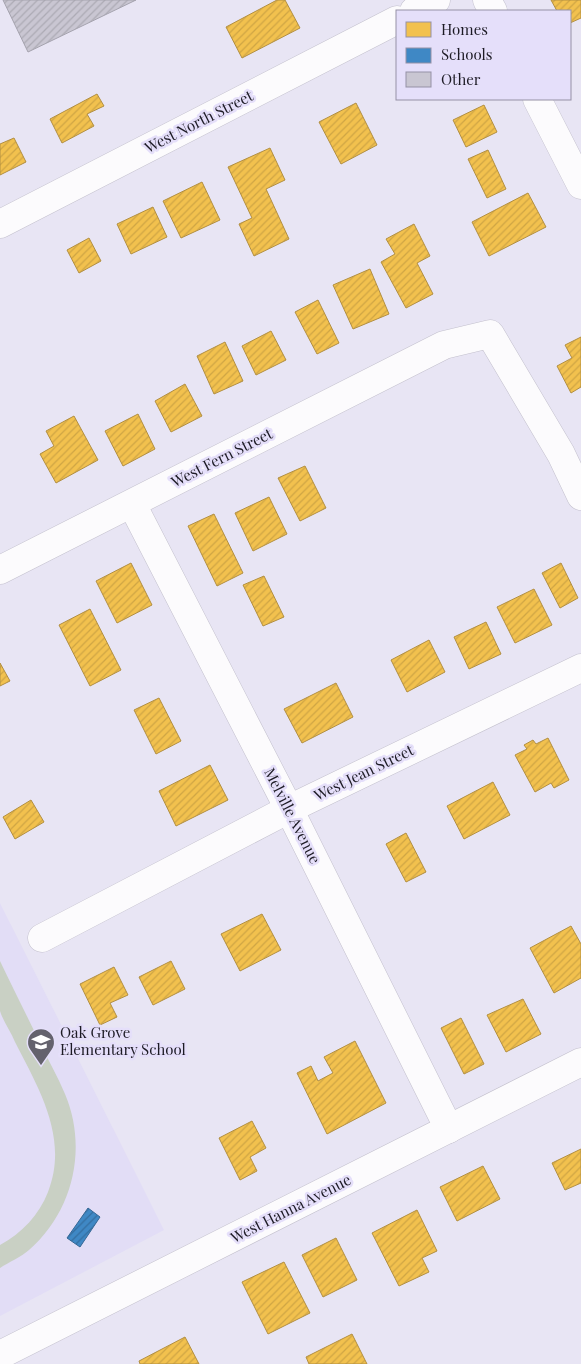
<svg xmlns="http://www.w3.org/2000/svg" width="581" height="1364" viewBox="0 0 581 1364" font-family="'Playfair Display',serif">
<style>
.built{fill:#e2ddf6}
.pitch{fill:#c9d0c4}
.homes{fill:url(#homes-hatch);stroke:#b28f42}
.schools{fill:url(#schools-hatch);stroke:#356795}
.building{fill:url(#building-hatch);stroke:#a5a3ae}
.lines{fill:none;stroke-linecap:round;stroke-linejoin:round}
.street-casing{stroke:#c3c0cd;stroke-width:29}
.street{stroke:#fcfbfd;stroke-width:28}
.labels{text-anchor:middle;stroke-width:5;stroke-linejoin:round;paint-order:stroke}
.street-label{font-size:15px;fill:#1d1b25;stroke:#e5dffa}
.poi-label{font-size:15px;fill:#1d1b25;stroke:#e5dffa;text-anchor:start}
</style>
<defs>
<pattern id="homes-hatch" width="6" height="6" patternUnits="userSpaceOnUse" patternTransform="scale(1.25)"><rect width="6" height="6" fill="#f2c14e"/><path d="M-1 1l2-2M0 6l6-6M5 7l2-2" fill="none" stroke="#cfa544"/></pattern>
<pattern id="schools-hatch" width="6" height="6" patternUnits="userSpaceOnUse" patternTransform="scale(1.25)"><rect width="6" height="6" fill="#3f88c5"/><path d="M-1 1l2-2M0 6l6-6M5 7l2-2" fill="none" stroke="#346ea0"/></pattern>
<pattern id="building-hatch" width="6" height="6" patternUnits="userSpaceOnUse" patternTransform="scale(1.25)"><rect width="6" height="6" fill="#c9c6d2"/><path d="M-1 1l2-2M0 6l6-6M5 7l2-2" fill="none" stroke="#acaab4"/></pattern>
</defs>
<rect width="100%" height="100%" fill="#e8e5f4"/>
<polygon class="built" points="0,903 164,1230 0,1316"/>
<path class="pitch" d="M0 961C13 988 27 1016 40 1043 48 1060 58 1077 65 1094 88 1148 73 1212 29 1250 21 1257 9 1262 0 1268V1245C22 1233 39 1215 48 1192 69 1138 39 1089 15 1042 11 1032 3 1021 0 1011 0 996 0 976 0 961Z"/>
<g class="homes">
<polygon points="277,0 285,0 300,28 242,58 226,27"/>
<polygon points="551,0 581,0 581,18 570,23 570,11 557,11"/>
<polygon points="97,94 104,106 87,114 94,126 62,143 50,119"/>
<polygon points="356,103 377,145 341,164 319,122"/>
<polygon points="484,105 497,132 466,147 453,120"/>
<polygon points="14,138 26,162 0,175 0,144"/>
<polygon points="270,148 285,180 266,189 289,239 254,256 239,224 252,218 228,167"/>
<polygon points="488,150 506,189 487,198 468,159"/>
<polygon points="202,182 220,220 181,238 163,201"/>
<polygon points="528,193 546,227 489,256 472,222"/>
<polygon points="153,207 167,237 131,254 117,224"/>
<polygon points="414,224 430,256 417,263 433,294 406,308 381,262 395,254 386,239"/>
<polygon points="89,238 101,261 79,273 67,250"/>
<polygon points="370,269 389,314 353,329 333,285"/>
<polygon points="318,300 339,343 317,354 295,312"/>
<polygon points="271,331 286,360 256,375 242,346"/>
<polygon points="581,337 581,387 571,393 557,366 572,358 565,345"/>
<polygon points="225,342 243,381 214,394 197,356"/>
<polygon points="185,384 202,416 171,432 155,401"/>
<polygon points="138,414 155,449 123,466 105,431"/>
<polygon points="74,416 98,460 56,483 40,454 54,446 46,431"/>
<polygon points="305,466 326,508 300,521 278,478"/>
<polygon points="269,497 287,534 253,551 235,513"/>
<polygon points="214,514 243,573 217,586 188,526"/>
<polygon points="131,563 152,605 117,623 96,581"/>
<polygon points="561,563 578,598 560,608 542,573"/>
<polygon points="264,576 284,617 263,626 243,585"/>
<polygon points="534,589 552,625 515,643 497,607"/>
<polygon points="90,609 121,670 90,686 59,625"/>
<polygon points="486,622 501,654 469,669 454,637"/>
<polygon points="429,640 445,672 407,692 391,660"/>
<polygon points="0,663 10,681 0,686"/>
<polygon points="336,683 353,717 302,743 284,709"/>
<polygon points="159,698 181,741 156,754 134,710"/>
<polygon points="548,738 569,780 554,788 551,783 535,792 515,755 527,749 524,745 533,740 536,744"/>
<polygon points="210,765 228,800 176,826 159,791"/>
<polygon points="493,782 510,815 464,839 447,806"/>
<polygon points="31,800 44,822 15,839 3,817"/>
<polygon points="406,833 426,872 406,882 386,844"/>
<polygon points="262,914 281,950 240,971 221,934"/>
<polygon points="571,926 581,944 581,978 554,993 530,948"/>
<polygon points="171,961 185,989 153,1005 139,977"/>
<polygon points="114,967 128,995 110,1003 117,1017 100,1025 80,984"/>
<polygon points="523,999 541,1034 506,1052 487,1015"/>
<polygon points="461,1018 484,1064 464,1074 441,1028"/>
<polygon points="355,1041 386,1103 327,1134 297,1073 311,1066 318,1081 333,1073 324,1057"/>
<polygon points="252,1121 266,1148 250,1157 257,1171 240,1180 219,1138"/>
<polygon points="581,1149 581,1183 565,1190 552,1163"/>
<polygon points="483,1166 500,1199 457,1221 440,1187"/>
<polygon points="417,1210 437,1251 422,1258 429,1272 399,1286 372,1233"/>
<polygon points="336,1238 357,1280 323,1297 302,1255"/>
<polygon points="284,1262 310,1313 268,1334 242,1282"/>
<polygon points="352,1334 367,1364 309,1364 306,1357"/>
<polygon points="185,1337 199,1364 140,1364 139,1361"/>
</g>
<polygon class="schools" points="88,1208 100,1217 80,1247 67,1238"/>
<polygon class="building" points="3,0 136,0 28,52"/>
<g class="lines">
<g class="street-casing">
<g id="street">
<polyline points="487,0 493,11"/>
<polyline points="414,11 436,0"/>
<polyline points="537,99 581,185"/>
<polyline points="0,224 397,20"/>
<polyline points="132,504 289,809 449,1129"/>
<polyline points="0,570 444,345 490,334 561,454 581,496"/>
<polyline points="42,938 289,809 581,668"/>
<polyline points="0,1355 581,1062"/>
</g>
</g>
<use href="#street" class="street"/>
</g>
<defs>
<g id="school-pin" transform="scale(1.4375)"><path d="M0 17L-7.5 6A9.5 9.5 0 1 1 7.5 6Z" fill="#64626d" stroke="#e5dffa"/><path d="M0-5L7-2L0 1L-7-2ZM-4 1L0 2.5L4 1V4Q0 6-4 4Z" fill="#fff"/></g>
</defs>
<g fill-rule="evenodd">
<use href="#school-pin" x="41" y="1042"/>
</g>
<g class="labels">
<g class="street-label">
<text transform="translate(199 122) rotate(-27)" y="5">West North Street</text>
<text transform="translate(222 458) rotate(-27)" y="5">West Fern Street</text>
<text transform="translate(364 773) rotate(-26)" y="5">West Jean Street</text>
<text transform="translate(292 816) rotate(63)" y="5">Melville Avenue</text>
<text transform="translate(291 1209) rotate(-27)" y="5">West Hanna Avenue</text>
</g>
<g class="poi-label">
<text x="60" y="1038">Oak Grove<tspan x="60" dy="17">Elementary School</tspan></text>
</g>
</g>
<rect x="396" y="10" width="175" height="90" fill="#e5dffa" stroke="#9591a5"/>
<rect x="406" y="22" width="25" height="15" fill="#f2c14e" stroke="#9591a5"/>
<text x="441" y="35" font-size="15" fill="#1d1b25">Homes</text>
<rect x="406" y="48" width="25" height="15" fill="#3f88c5" stroke="#9591a5"/>
<text x="441" y="60" font-size="15" fill="#1d1b25">Schools</text>
<rect x="406" y="72" width="25" height="15" fill="#c9c6d2" stroke="#9591a5"/>
<text x="441" y="85" font-size="15" fill="#1d1b25">Other</text>
</svg>
